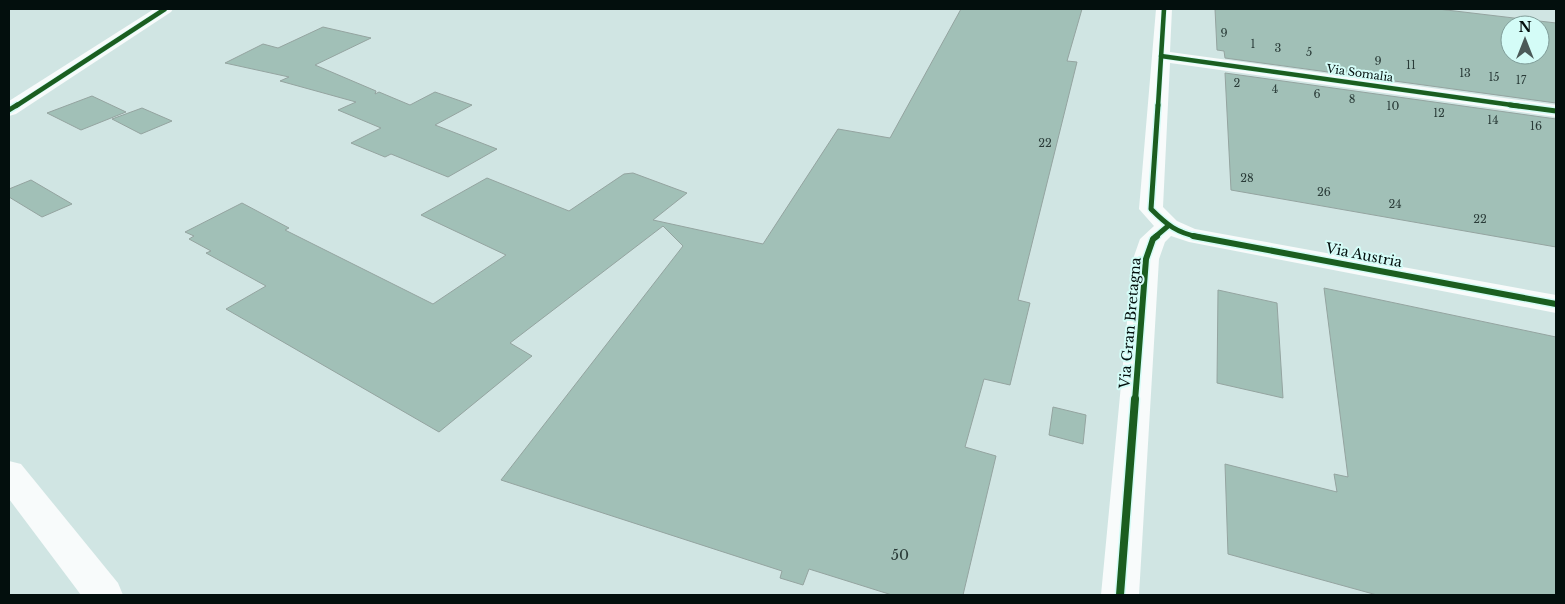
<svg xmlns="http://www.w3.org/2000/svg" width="1565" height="604" viewBox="0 0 1565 604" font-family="'Libre Baskerville',serif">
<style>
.building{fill:#a1c0b7;stroke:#94a4a0;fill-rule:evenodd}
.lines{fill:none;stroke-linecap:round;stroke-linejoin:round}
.minor{fill:#f8fbfb;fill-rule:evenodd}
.trunk{fill:#f8fbfb;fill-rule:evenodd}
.cycleway-far3-casing{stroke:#d4fcf7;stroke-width:6}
.cycleway-far2-casing{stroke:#d4fcf7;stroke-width:8}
.cycleway-far1-casing{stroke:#d4fcf7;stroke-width:9}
.cycleway-casing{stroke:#d4fcf7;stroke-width:11}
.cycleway-far3{stroke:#1b5e20;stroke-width:4.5}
.cycleway-far2{stroke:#1b5e20;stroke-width:5}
.cycleway-far1{stroke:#1b5e20;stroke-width:6}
.cycleway{stroke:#1b5e20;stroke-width:8}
.labels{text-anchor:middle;stroke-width:4;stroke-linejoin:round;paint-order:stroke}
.number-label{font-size:11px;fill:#2a3b38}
.far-street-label{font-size:11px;fill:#030f0d;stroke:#d4fcf7}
.street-label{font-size:14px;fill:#030f0d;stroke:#d4fcf7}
.near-number-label{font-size:14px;fill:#2a3b38}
</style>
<rect width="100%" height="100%" fill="#d0e5e3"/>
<g class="building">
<polygon points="961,9 1082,9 1067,61 1077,62 1018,300 1030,303 1010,385 984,379 965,447 996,456 963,595 892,595 809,569 803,585 780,578 782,571 501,480 683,246 663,226 510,343 532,356 439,432 226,309 266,286 206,253 211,251 189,239 194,236 185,232 242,203 289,228 285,230 433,304 506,255 421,215 487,178 569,211 624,174 633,173 687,193 653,220 763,244 838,129 890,138"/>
<path d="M1215 9H1438L1556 23V103L1225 58 1224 51 1217 50ZM1510 25H1540V55H1510Z"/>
<polygon points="323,27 371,38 315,65 376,91 375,94 379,92 410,105 435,92 472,105 435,125 497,149 448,177 391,154 385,157 351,143 381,128 338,110 356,102 280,81 289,77 225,63 263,44 278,48"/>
<polygon points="1225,73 1556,119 1556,247 1231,190"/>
<polygon points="92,96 126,112 81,130 47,113"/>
<polygon points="142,108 172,121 141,134 112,119"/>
<polygon points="31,180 72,204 42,217 9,197 9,189"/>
<polygon points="1324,288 1556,337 1556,595 1377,595 1228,554 1225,464 1337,492 1334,474 1348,477"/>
<polygon points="1218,290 1277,303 1283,398 1217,383"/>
<polygon points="1053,407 1086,415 1083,444 1049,435"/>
</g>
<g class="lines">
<g class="minor">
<polygon points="154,9 173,9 171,12 16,114 9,116 9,101"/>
<polygon points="1156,9 1172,9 1170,52 1556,105 1556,117 1170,63 1163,207 1177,221 1195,229 1556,295 1556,313 1189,242 1171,236 1165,242 1159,259 1139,595 1101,595 1133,259 1140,239 1154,226 1139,209"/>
</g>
<polygon class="trunk" points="9,461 21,464 118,583 123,595 81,595 9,499"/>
<g class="cycleway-far3-casing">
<g id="cycleway-far3">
<polyline points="1161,56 1519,106"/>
<polyline points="16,106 165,9"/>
<polyline points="1158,106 1164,9"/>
</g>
</g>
<g class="cycleway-far2-casing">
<g id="cycleway-far2">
<path d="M1158 105 1151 209C1167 225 1177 233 1199 237"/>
<polyline points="1510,105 1556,111"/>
<polyline points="9,110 17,105"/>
<polyline points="1155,237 1168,226"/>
</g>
</g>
<g class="cycleway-far1-casing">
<g id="cycleway-far1">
<polyline points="1193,236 1556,304"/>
<polyline points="1135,401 1146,259 1153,239 1157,236"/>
</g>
</g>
<g class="cycleway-casing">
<polyline id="cycleway" points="1120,595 1135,399"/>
</g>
<use href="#cycleway-far3" class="cycleway-far3"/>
<use href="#cycleway-far2" class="cycleway-far2"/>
<use href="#cycleway-far1" class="cycleway-far1"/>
<use href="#cycleway" class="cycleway"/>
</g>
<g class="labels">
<g class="number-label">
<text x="1224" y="37">9</text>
<text x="1253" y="48">1</text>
<text x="1278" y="52">3</text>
<text x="1309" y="56">5</text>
<text x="1378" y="65">9</text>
<text x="1411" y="69">11</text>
<text x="1465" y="77">13</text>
<text x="1494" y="81">15</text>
<text x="1521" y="84">17</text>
<text x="1237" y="87">2</text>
<text x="1275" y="93">4</text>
<text x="1317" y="98">6</text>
<text x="1352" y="103">8</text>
<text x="1393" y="110">10</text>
<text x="1439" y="117">12</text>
<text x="1493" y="124">14</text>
<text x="1536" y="130">16</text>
<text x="1045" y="147">22</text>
<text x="1247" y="182">28</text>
<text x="1324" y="196">26</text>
<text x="1395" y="208">24</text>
<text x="1480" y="223">22</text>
</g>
<g class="far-street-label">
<text transform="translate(1360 73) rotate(8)" y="4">Via Somalia</text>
</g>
<g class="street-label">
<text transform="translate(1364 255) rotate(11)" y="5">Via Austria</text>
<text transform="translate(1130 323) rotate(-85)" y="5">Via Gran Bretagna</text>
</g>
<g class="near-number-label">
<text x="900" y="560">50</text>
</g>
</g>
<rect width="1565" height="604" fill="none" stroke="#030f0d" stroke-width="20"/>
<g transform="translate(1525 40)"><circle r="24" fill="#d4fcf7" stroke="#809d99"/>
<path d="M0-4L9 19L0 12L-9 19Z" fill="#4b5a58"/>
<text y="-8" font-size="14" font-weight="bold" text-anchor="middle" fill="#030f0d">N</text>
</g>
</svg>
